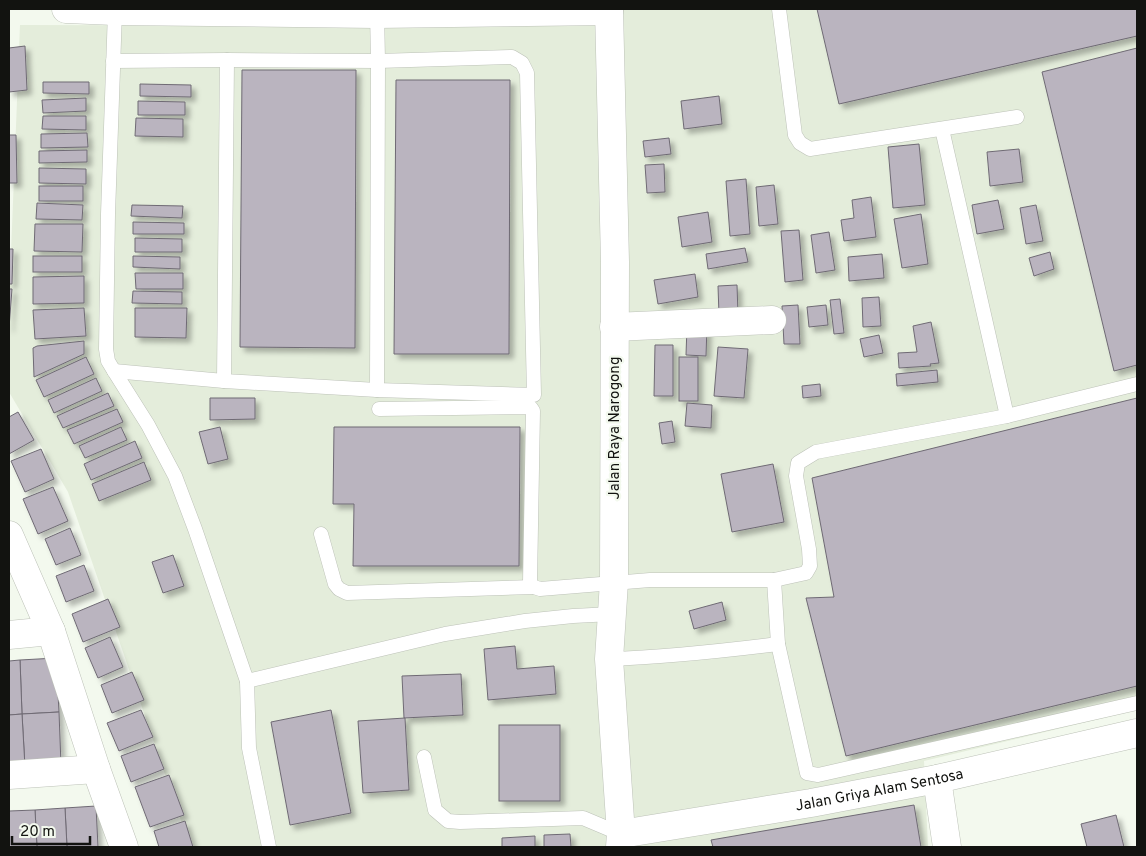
<svg xmlns="http://www.w3.org/2000/svg" width="1146" height="856" viewBox="0 0 1146 856" font-family="Overpass,sans-serif">
<style>
.built{fill:#e4eddb}
.building{fill:#bab4bf;stroke:#6f6a74;filter:url(#shadow)}
.lines{fill:none;stroke-linecap:round;stroke-linejoin:round}
.service-casing{stroke:#bdc2b8;stroke-width:15}
.minor-casing{stroke:#bdc2b8;stroke-width:29}
.tertiary-casing{stroke:#bdc2b8;stroke-width:29}
.primary-casing{stroke:#bdc2b8;stroke-width:29}
.service{stroke:#fff;stroke-width:14}
.minor{stroke:#fff;stroke-width:28}
.tertiary{stroke:#fff;stroke-width:28}
.primary{stroke:#fff;stroke-width:28}
.labels{text-anchor:middle;stroke-width:4.5;stroke-linejoin:round;paint-order:stroke}
.street-label{font-size:15px;fill:#121310;stroke:#f3f9ee}
</style>
<defs>
<filter id="shadow"><feDropShadow dx="4.5" dy="4.5" stdDeviation="2.5" flood-color="#0004"/></filter>
</defs>
<rect width="100%" height="100%" fill="#f3f9ee"/>
<polygon class="built" points="558,9 1137,9 1137,710 924,761 928,847 190,847 68,492 9,392 9,303 20,25 559,26"/>
<g class="building">
<polygon points="817,9 1137,9 1137,36 839,104"/>
<polygon points="25,46 27,90 9,92 9,48"/>
<polygon points="1137,48 1137,365 1114,371 1042,72"/>
<polygon points="242,70 356,70 355,348 240,347"/>
<polygon points="396,80 510,80 509,354 394,354"/>
<polygon points="43,82 89,82 89,94 43,93"/>
<polygon points="140,84 191,85 191,97 140,96"/>
<polygon points="719,96 722,124 684,129 681,101"/>
<polygon points="86,98 86,111 43,113 42,100"/>
<polygon points="138,101 185,102 185,115 138,115"/>
<polygon points="43,116 86,116 86,130 42,129"/>
<polygon points="136,118 183,119 183,137 135,136"/>
<polygon points="87,133 88,147 41,148 41,134"/>
<polygon points="9,135 16,135 17,183 9,183"/>
<polygon points="669,138 671,154 645,157 643,141"/>
<polygon points="919,144 925,205 893,208 888,147"/>
<polygon points="1019,149 1023,182 990,186 987,152"/>
<polygon points="87,150 87,162 39,163 39,151"/>
<polygon points="664,164 665,192 647,193 645,165"/>
<polygon points="39,168 86,169 86,184 39,183"/>
<polygon points="746,179 750,234 730,236 726,181"/>
<polygon points="774,185 778,224 759,226 756,187"/>
<rect x="39" y="186" width="44" height="15"/>
<polygon points="871,197 876,237 844,241 841,220 854,218 852,200"/>
<polygon points="998,200 1004,229 977,234 972,205"/>
<polygon points="37,203 83,205 82,220 36,219"/>
<polygon points="132,205 183,206 182,218 131,216"/>
<polygon points="1036,205 1043,241 1026,244 1020,208"/>
<polygon points="708,212 712,242 682,247 678,217"/>
<polygon points="921,214 928,264 902,268 894,219"/>
<polygon points="133,222 184,223 184,234 133,234"/>
<polygon points="35,224 83,224 82,252 34,251"/>
<polygon points="799,230 803,280 785,282 781,231"/>
<polygon points="829,232 835,270 816,273 811,235"/>
<polygon points="135,238 182,239 182,252 135,252"/>
<polygon points="745,248 748,262 708,269 706,254"/>
<polygon points="9,249 13,249 12,284 9,284"/>
<polygon points="1050,252 1054,269 1034,276 1029,258"/>
<polygon points="882,254 884,278 849,281 848,257"/>
<rect x="33" y="256" width="49" height="16"/>
<polygon points="133,256 180,257 180,269 133,267"/>
<polygon points="135,273 183,273 183,289 136,289"/>
<polygon points="695,274 698,297 658,304 654,280"/>
<polygon points="84,276 84,303 33,304 33,277"/>
<polygon points="737,285 738,314 719,315 718,286"/>
<polygon points="9,289 12,289 9,328"/>
<polygon points="133,291 182,292 182,304 132,303"/>
<polygon points="879,297 881,326 863,327 862,298"/>
<polygon points="840,299 844,333 834,334 830,300"/>
<polygon points="798,305 800,344 784,344 782,306"/>
<polygon points="826,305 828,325 809,327 807,307"/>
<polygon points="84,308 86,336 35,339 33,310"/>
<polygon points="135,308 187,308 186,338 135,337"/>
<polygon points="931,322 939,363 930,364 931,366 899,368 898,353 917,352 913,326"/>
<polygon points="687,326 707,326 706,356 686,355"/>
<polygon points="879,335 883,353 864,357 860,339"/>
<polygon points="84,341 84,354 34,377 33,348 37,346"/>
<polygon points="655,345 673,345 673,396 654,396"/>
<polygon points="718,347 748,349 744,398 714,396"/>
<polygon points="86,357 94,374 44,397 36,380"/>
<rect x="679" y="357" width="19" height="44"/>
<polygon points="937,370 938,382 897,386 896,374"/>
<polygon points="96,378 102,391 54,413 48,400"/>
<polygon points="820,384 821,396 803,398 802,386"/>
<polygon points="108,393 114,406 63,428 57,416"/>
<polygon points="210,398 255,398 255,419 210,420"/>
<polygon points="1137,398 1137,686 846,756 806,598 834,597 812,478"/>
<polygon points="687,403 712,405 711,428 685,426"/>
<polygon points="117,409 123,422 74,444 67,430"/>
<polygon points="18,412 34,440 9,454 9,417"/>
<polygon points="672,421 675,442 662,444 659,423"/>
<polygon points="121,427 127,440 85,458 79,446"/>
<polygon points="220,427 228,459 208,464 199,432"/>
<polygon points="334,427 520,427 519,566 353,566 354,504 333,504"/>
<polygon points="135,441 142,458 91,480 84,464"/>
<polygon points="41,449 54,479 25,492 11,461"/>
<polygon points="144,462 151,480 99,501 92,484"/>
<polygon points="773,464 784,522 732,532 721,474"/>
<polygon points="53,487 68,521 38,534 23,499"/>
<polygon points="70,528 81,555 56,565 45,539"/>
<polygon points="173,555 184,586 163,593 152,562"/>
<polygon points="84,565 94,591 66,602 56,576"/>
<polygon points="108,599 120,627 83,642 72,614"/>
<polygon points="722,602 726,620 694,629 689,611"/>
<polygon points="110,637 123,667 98,678 85,648"/>
<polygon points="515,646 517,669 554,666 556,694 488,700 484,649"/>
<polygon points="56,658 59,712 22,714 20,660"/>
<polygon points="20,660 22,714 9,715 9,661"/>
<polygon points="132,672 144,700 112,713 101,685"/>
<polygon points="461,674 463,715 404,718 402,676"/>
<polygon points="141,710 153,737 119,751 107,723"/>
<polygon points="331,710 351,813 290,825 271,722"/>
<polygon points="59,712 61,765 25,767 22,714"/>
<polygon points="22,714 25,767 9,768 9,715"/>
<polygon points="405,718 409,790 363,793 358,721"/>
<rect x="499" y="725" width="61" height="76"/>
<polygon points="154,744 164,769 131,782 121,756"/>
<polygon points="169,775 184,815 150,827 135,787"/>
<polygon points="914,805 921,847 713,847 711,840"/>
<polygon points="96,806 98,847 67,847 65,808"/>
<polygon points="65,808 67,847 37,847 35,810"/>
<polygon points="35,810 37,847 9,847 9,811"/>
<polygon points="1116,815 1124,847 1087,847 1081,824"/>
<polygon points="185,821 193,847 159,847 154,831"/>
<polygon points="570,834 571,847 544,847 544,835"/>
<polygon points="535,836 535,847 502,847 502,838"/>
</g>
<g class="lines">
<g class="service-casing">
<g id="service">
<polyline points="779,9 795,135 800,143 810,149 1017,117"/>
<polyline points="115,11 108,214 106,349 108,361 114,371 148,425 175,476 195,529 247,681 445,634 525,621 573,616 612,614"/>
<polyline points="377,11 378,61 377,390"/>
<polyline points="113,61 227,60 378,61 512,57 522,63 527,73 534,395 377,390 224,381 114,371"/>
<polyline points="942,129 1007,416"/>
<polyline points="224,381 227,60"/>
<polyline points="379,409 528,407 531,408 533,411 530,583 534,587 540,589 650,580 774,580 806,573 810,566 809,549 796,476 798,463 816,452 1007,416 1137,384"/>
<polyline points="321,534 335,584 339,589 347,593 534,587"/>
<polyline points="774,580 778,644 807,773 818,775 1137,703"/>
<path d="M609 659C666 657 722 651 778 644"/>
<polyline points="247,681 249,748 269,847"/>
<polyline points="424,757 435,810 448,821 460,822 583,818 621,834"/>
</g>
</g>
<g class="minor-casing">
<g id="minor">
<polyline points="66,9 115,11 376,14 609,11"/>
<polyline points="614,327 772,320"/>
<polyline points="9,535 51,631 96,769 124,847"/>
<polyline points="9,635 51,631"/>
<polyline points="9,775 96,769"/>
<polyline points="937,779 947,847"/>
</g>
</g>
<g class="tertiary-casing">
<g id="tertiary">
<path id="s1" d="M621 834 811 803 937 779 1137 733"/>
</g>
</g>
<g class="primary-casing">
<polyline id="primary" points="609,9 615,262 614,582 609,659 621,834 620,847"/>
</g>
<use href="#service" class="service"/>
<use href="#minor" class="minor"/>
<use href="#tertiary" class="tertiary"/>
<use href="#primary" class="primary"/>
</g>
<g class="labels">
<g class="street-label">
<text transform="translate(614 428) rotate(-90)" y="5">Jalan Raya Narogong</text>
<text dy="5" stroke="none"><textPath href="#s1" startOffset="262">Jalan Griya Alam Sentosa</textPath></text>
</g>
</g>
<rect width="1146" height="856" fill="none" stroke="#121310" stroke-width="20"/>
<path d="M12 836v8h78v-8" fill="none" stroke="#121310" stroke-width="2.5"/>
<text x="20" y="836" font-size="15" fill="#121310" stroke="#f3f9ee" stroke-width="4" paint-order="stroke">20 m</text>
</svg>
